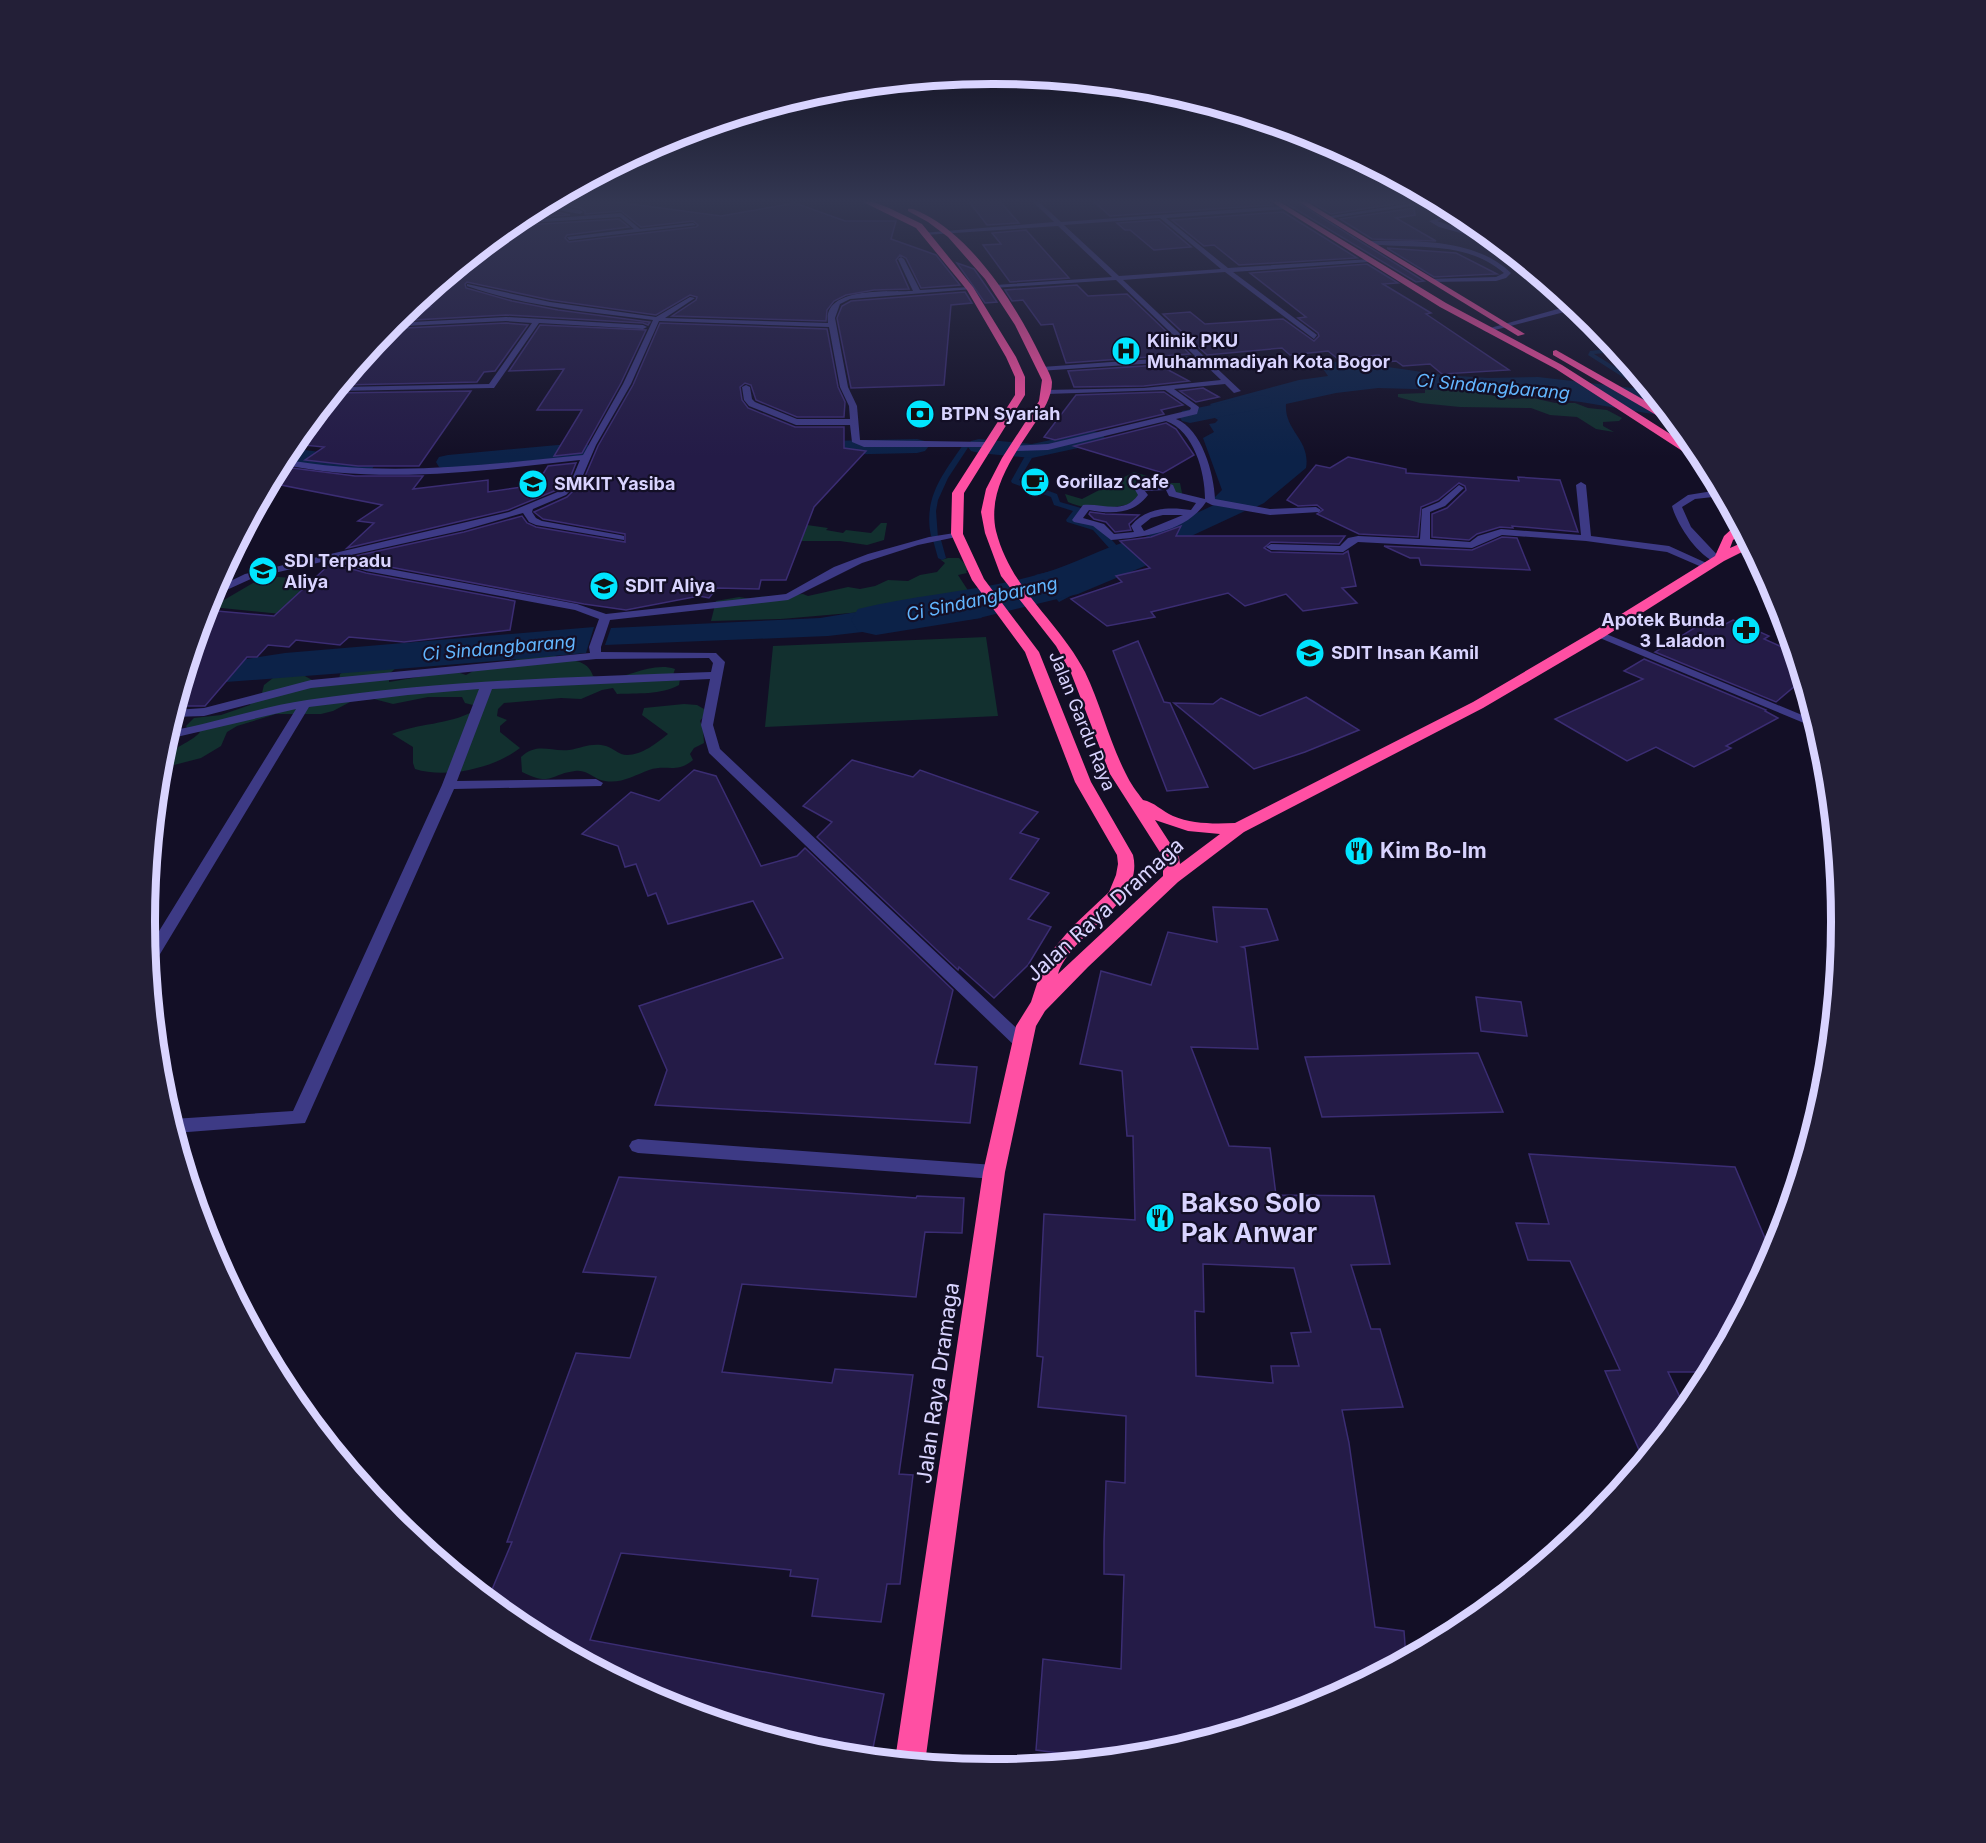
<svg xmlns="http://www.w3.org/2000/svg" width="1986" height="1843" viewBox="0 0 1986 1843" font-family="Inter,sans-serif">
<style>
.green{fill:#12302f}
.water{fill:#0c2248}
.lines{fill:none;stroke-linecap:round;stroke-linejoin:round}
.stream{fill:#0c2248;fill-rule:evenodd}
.canal{fill:#0c2248;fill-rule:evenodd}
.river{fill:#0c2248;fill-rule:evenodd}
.building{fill:#241b47;stroke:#3b2d73;stroke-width:1.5;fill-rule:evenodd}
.minor{fill:#3d3a85;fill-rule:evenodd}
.highway{fill:#ff4fa3;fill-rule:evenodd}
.labels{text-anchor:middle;stroke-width:4.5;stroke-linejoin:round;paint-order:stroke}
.far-poi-label{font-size:18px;font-weight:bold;fill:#d9d4ff;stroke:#130f26;text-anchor:start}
.far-water-label{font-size:18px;font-style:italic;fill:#62b6ff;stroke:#130f26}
.far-street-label{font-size:18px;fill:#d9d4ff;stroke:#130f26}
.poi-label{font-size:21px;font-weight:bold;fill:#d9d4ff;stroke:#130f26;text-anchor:start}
.street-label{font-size:21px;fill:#d9d4ff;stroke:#130f26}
.near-poi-label{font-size:26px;font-weight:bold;fill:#d9d4ff;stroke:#130f26;text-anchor:start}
.rim{fill:none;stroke:#d9d4ff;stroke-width:8}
</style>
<rect width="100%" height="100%" fill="#130f26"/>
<g class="green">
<polygon points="1432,389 1469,391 1511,399 1533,398 1555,403 1575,403 1588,408 1607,410 1622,418 1619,421 1603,422 1603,426 1614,432 1596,429 1577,417 1550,415 1531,408 1460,407 1420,403 1398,397 1398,394 1425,393 1425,390"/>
<path d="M1134 472 1170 483H1180L1183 498 1173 493 1170 486 1139 488V502C1112 508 1095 513 1068 502L1065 494 1082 499Z"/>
<polygon points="881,523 887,523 884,540 867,545 840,541 797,541 800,524 828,528 826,530 843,533 846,530 871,533"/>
<polygon points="948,558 959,558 969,568 966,571 967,573 958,575 969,592 862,612 781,619 711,621 716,601 739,597 751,599 758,597 803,594 808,596 848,587 860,589 875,586 888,580 908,581 920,575 937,572 945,563 941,560"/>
<polygon points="265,576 359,583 320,618 212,607"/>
<polygon points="986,637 998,716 765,727 773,646"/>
<path d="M548 652 556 656V659C570 660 588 659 593 676 619 686 647 660 675 669L673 675 680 679 679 685C661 695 637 693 617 694L613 688 602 690 581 699 561 698 504 703 498 709 497 716 507 720 500 726V732L520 748C495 768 446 779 415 769L413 763V747L392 734C419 723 448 725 474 711L473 705 465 703 462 697H428L393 704 374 699 352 701 333 711 321 714H276L237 726 227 732 221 746 201 758 174 765 167 760C173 745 190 744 200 732H189L186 726 194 718 221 715 250 705 251 699 262 693 264 685 273 678 301 674 314 681 339 680 340 674 349 668H396L389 674V682L454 671 466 675 477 669 515 663 516 657Z"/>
<path d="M684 704 697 705 704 709 705 715 700 721 703 728 704 743 694 748 690 754 693 760C676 774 667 764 649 770 635 775 621 784 605 781 594 780 588 769 575 771 550 774 552 787 522 772L521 757C537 742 550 752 569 750 582 748 592 742 606 746 613 748 619 755 627 755 642 755 657 743 668 734L642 715 644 708Z"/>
</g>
<g class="water">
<path d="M1336 362 1358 366 1374 365 1443 375 1488 378 1538 377 1641 389 1649 391 1670 417 1581 402 1485 391 1378 388 1336 393 1286 404C1284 431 1311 440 1306 468L1264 503 1254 508 1212 500 1222 490 1203 438 1214 432 1209 424 1215 423 1218 420 1206 412 1212 407 1210 404 1299 380 1328 376 1319 363Z"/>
<polygon points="1216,504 1245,511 1131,564 1059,602 1035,575 1094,561"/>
<polygon points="962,595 982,618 828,636 605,645 611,628 820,618"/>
<path d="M594 627 586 653C458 665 330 674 202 684L233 661 285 653Z"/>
</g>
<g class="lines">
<g class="stream">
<polygon points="1614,348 1617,352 1594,354 1646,386 1651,394 1648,393 1588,355 1590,351"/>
<path d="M963 445 969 446 948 478 938 500 936 511 938 538 941 540 946 558 942 560 938 558 933 540 934 538 931 536C923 498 943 474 963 445Z"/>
<path d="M1029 449 1036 451 1019 480 1057 494 1060 502 1081 508 1082 510 1075 519C1102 524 1108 536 1125 555V559H1119L1093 530 1067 522 1066 520 1073 511 1054 505 1051 497 1012 483 1011 481Z"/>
</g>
<g class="canal">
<polygon points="1261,395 1269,397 1272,402 1269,407 1190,423 1182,421 1179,416 1182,411"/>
<polygon points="1093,431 1101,433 1105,438 1101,443 1032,458 979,453 971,451 967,446 971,441 979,439 1032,444"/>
<polygon points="788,439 827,441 917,439 925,441 929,446 925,451 917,453 827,455 780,451 776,446 780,441"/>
<polygon points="580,443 588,445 592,450 588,455 448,469 439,467 436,462 439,457 448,455"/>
<path d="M290 448 372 459 375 464 372 469C344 476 309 468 282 461Z"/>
</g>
<path class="river" d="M1135 539 1152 543 1158 553 1152 563 1078 594 975 619 876 635 858 631 851 620 858 609C919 594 983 591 1044 573 1075 564 1103 547 1135 539Z"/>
</g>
<g class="building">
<polygon points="576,199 593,199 721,216 795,203 845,221 896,221 891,239 936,255 960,285 921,288 906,258 900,255 896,260 909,289 874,290 846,295 834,301 827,310 826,321 672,316 696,300 697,297 690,295 656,315 550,300 467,282 465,284 466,288 512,301 558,310 650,322 648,325 643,323 506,315 412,320 430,307 411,308 511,226 619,219 629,227 567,235 565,238 569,242 696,227 698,225 693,221 641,227 621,211 585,214 585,211 580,208 556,204"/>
<polygon points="967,199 998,199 1019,223 987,225"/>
<polygon points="1091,199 1265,199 1272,205 1110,216"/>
<polygon points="1279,199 1292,199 1424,281 1416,282"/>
<polygon points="1306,199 1413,199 1413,201 1331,214"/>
<polygon points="537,208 539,208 570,215 519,218"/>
<polygon points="1414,208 1415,215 1396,218 1436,241 1372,239 1340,219"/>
<polygon points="1283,212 1357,258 1239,265 1214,245 1204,246 1172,220"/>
<polygon points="1159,220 1191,247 1154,250 1130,230 1125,230 1117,223"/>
<polygon points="1026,230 1069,278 1010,282 983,245 1001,244 992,233"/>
<polygon points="1387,248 1456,253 1497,274 1434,277"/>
<polygon points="957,263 974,269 997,302 985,303"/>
<polygon points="1367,264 1398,283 1383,284 1431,313 1426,314 1509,370 1442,374 1430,364 1403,366 1396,361 1387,362 1379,355 1338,359 1328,351 1290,355 1282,348 1207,355 1163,314 1190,312 1205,324 1283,319 1314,341 1319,336 1318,333 1298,318 1306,317 1250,273"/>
<polygon points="1077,285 1088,296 1127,294 1190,354 1066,363 1053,324 1041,325 1023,300 1012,301 1005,290"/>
<polygon points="965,292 972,303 951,305 944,385 851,388 837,318 842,306 851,301"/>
<polygon points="506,323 528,325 495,371 484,372 477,382 342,385 368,353 377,351 405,328"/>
<polygon points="660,323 827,329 838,387 845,402 844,417 797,417 756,400 751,385 745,383 740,387 742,400 748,408 795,427 844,427 844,448 866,451 814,507 786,580 761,580 759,589 717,588 709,598 699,596 626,610 584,604 369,563 351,557 464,532 522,516 527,523 536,527 625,542 625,534 543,519 534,512 567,497 583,481 598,446 633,385"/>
<polygon points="540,325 646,330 621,383 582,453 554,456 582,410 537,410 564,369 509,371"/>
<polygon points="1159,365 1189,381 1144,386 1074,387 1068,371"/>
<polygon points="1203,388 1219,397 1196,402 1180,391"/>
<polygon points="471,391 419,466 358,466 305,460 324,447 293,444 335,393"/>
<polygon points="1164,392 1183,405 1161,410 1164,414 1055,440 1044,437 1076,395"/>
<polygon points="1166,423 1176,429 1194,455 1163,473 1074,446"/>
<polygon points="1348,457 1406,469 1406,473 1519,481 1518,477 1560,480 1578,532 1512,526 1513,528 1500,527 1477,534 1469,540 1432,537 1432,514 1447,508 1466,490 1465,486 1459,483 1438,500 1421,507 1418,537 1359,534 1317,514 1323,510 1317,505 1298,506 1287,500 1316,465 1330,468"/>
<polygon points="576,463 570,478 559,489 508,510 347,548 374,523 358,521 382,505 271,483 292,468 355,476 423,476 413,489 488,480 488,492 536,485 548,466"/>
<polygon points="1090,512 1105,514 1139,515 1129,524 1131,530 1115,532 1106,522 1094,519 1089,514"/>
<polygon points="1181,526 1176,536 1345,536 1339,544 1271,542 1264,548 1271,552 1343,554 1348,551 1356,586 1342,588 1357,603 1303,611 1286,594 1245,606 1228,593 1151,612 1155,617 1107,626 1071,599 1122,582 1116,576 1150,568 1120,541 1151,537"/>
<polygon points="1502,537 1517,538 1530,570 1421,565 1419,558 1410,558 1384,546 1472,550"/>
<polygon points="331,563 366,573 515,601 510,630 404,642 349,637 340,645 296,640 289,647 268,645 257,657 247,657 205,706 176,706 206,610 274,616"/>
<polygon points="1733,620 1769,636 1764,639 1793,652 1802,680 1776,702 1655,652 1704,622 1718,628"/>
<polygon points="1138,641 1164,702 1170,703 1208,787 1167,791 1113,651"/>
<polygon points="1644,659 1766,710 1765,711 1778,718 1726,746 1731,748 1694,767 1656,747 1627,761 1555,719 1643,679 1624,671"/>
<polygon points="1306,697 1359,730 1305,752 1254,769 1174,703 1213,704 1221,698 1260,716"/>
<polygon points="852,760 913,777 920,770 1038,812 1020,833 1039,839 1010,879 1049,893 1028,919 1051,927 1028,965 994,998 959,967 958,970 817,837 832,822 803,806"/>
<polygon points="694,770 716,776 761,866 797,856 805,848 953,990 935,1064 977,1067 970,1123 655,1105 667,1070 639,1006 783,958 753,901 668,924 656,893 648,896 636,864 625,867 618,846 582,834 631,792 659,801"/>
<path d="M1213 907 1267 909 1278 940 1242 947 1245 948 1258 1049 1191 1047 1229 1146 1270 1148 1276 1195 1374 1196 1390 1264 1351 1265 1371 1329H1380L1403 1407 1342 1410 1349 1443 1375 1627 1404 1631 1406 1658 1317 1705 1158 1753 1102 1759 1036 1750 1043 1659 1121 1669 1124 1575 1104 1574V1542L1106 1481 1125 1483 1126 1416 1038 1407 1043 1357 1037 1356 1044 1214 1135 1220 1133 1136H1127L1122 1071 1080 1064 1101 971 1151 985 1168 932 1217 942ZM1203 1264 1294 1268 1311 1332 1291 1333 1299 1366H1271L1273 1383 1196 1376 1195 1311 1204 1312Z"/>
<polygon points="1476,997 1521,1002 1527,1036 1481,1031"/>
<polygon points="1478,1053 1503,1112 1322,1117 1305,1057"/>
<polygon points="1529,1154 1735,1167 1772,1255 1709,1372 1668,1372 1685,1408 1643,1459 1605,1371 1620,1370 1570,1261 1528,1260 1516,1223 1549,1224"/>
<polygon points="619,1177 916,1198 917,1196 964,1198 962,1233 925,1232 916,1297 742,1284 722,1372 832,1383 835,1369 913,1375 899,1474 913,1475 900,1584 887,1584 881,1622 812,1616 818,1579 790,1576 791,1570 621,1553 590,1640 884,1694 873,1748 713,1718 668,1705 522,1626 488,1599 512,1542 507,1542 576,1353 630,1358 656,1277 583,1272"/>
</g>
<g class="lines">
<g class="minor">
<path d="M1030 199H1036L1061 222 1284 206 1286 209 1166 218 1228 268 1371 259 1369 262 1233 272 1317 335 1314 339 1225 272 1123 280 1241 391 1234 393 1225 384 1174 389 1199 407 1197 414 1176 419C1202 429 1214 474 1215 499L1270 509 1316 507 1321 510 1319 512 1270 515 1212 505 1206 502C1186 532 1145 537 1111 540L1093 526 1074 522 1072 520 1083 505C1102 503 1124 515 1138 495L1134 488 1139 485 1170 484 1173 485 1176 492 1205 499C1205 472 1194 431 1166 421L1048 450 1014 451 1010 448 1011 446 1048 444 1190 410 1191 408 1165 390 1047 394H1044V390L1144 388 1221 380 1200 360 1039 371V367H1042L1195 356 1116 280 993 288 995 285 1112 277 1058 226 925 235 922 233 1054 222ZM1160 218 1221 269 1119 276 1064 225ZM1166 490 1169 496 1196 503 1191 510C1169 507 1146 507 1131 526L1134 532 1114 534 1104 524 1083 518 1089 510C1111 514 1133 515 1148 495L1145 491ZM1163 515H1183L1144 531 1141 526 1151 518Z"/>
<polygon points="1433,200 1437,202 1327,219 1324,217"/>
<polygon points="544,205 580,210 583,212 580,214 540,207"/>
<polygon points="621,213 640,229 693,223 696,225 569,240 567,237 634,229 620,217 512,224 516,221"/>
<polygon points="1457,213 1461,215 1437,221 1492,239 1493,242 1439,227 1429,221"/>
<path d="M1370 241C1415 240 1477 239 1511 273L1506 278 1496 281 1430 282 1428 279 1496 277 1504 273C1465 240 1415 249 1368 244Z"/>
<path d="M901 257 904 259 920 290 970 287 973 289 850 299 840 304 835 318 848 387 857 406 860 440 988 442 991 443V447H864L852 442 850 425H796L749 406 744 400 742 387 746 385 750 387 752 399 755 402 797 419H850L849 406 840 387 829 327 659 321 631 384 596 445 581 480 566 495 533 509 532 512 536 518 542 521 620 535 624 536V540L536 525 529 522 523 513 464 530 342 557 368 565 577 604 606 614 786 594 834 567 868 554 929 537 961 532V536L918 545 862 563 788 600 610 620 601 647V652L716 653 725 662 713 725 720 749 1028 1039 1030 1043 1028 1047H1016L709 753 701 725 710 679 492 689 457 781 596 779 603 783 601 786 454 789 305 1123 175 1133 171 1120 173 1119 293 1111 442 785 479 689 408 695 309 707 154 964 149 965 148 949 296 709 168 739 169 731C215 723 260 707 307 700 441 680 576 677 711 672L713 663 709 658 596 659 311 688 204 716 173 717 175 710 204 708 311 680 590 653 589 647 599 619 575 610 366 571 330 560 253 578 209 598 214 589 245 574 509 512 560 491 572 479 580 460C480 471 381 485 280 464L283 459C384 478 482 465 583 455L623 384 653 320C591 312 526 307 467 286V284L550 302 656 317 690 297 695 298 665 318 828 323C822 286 890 292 913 291L898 259Z"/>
<polygon points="1572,305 1576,309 1487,332 1483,330"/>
<polygon points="506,317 643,325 647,327 643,329 539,323 494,388 491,388 337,391 340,387 489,384 532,323 506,321 404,326 376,349 371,349 394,327 389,327 393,323"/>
<polygon points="1581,482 1586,485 1591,536 1669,546 1713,566 1704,568 1667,552 1586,541 1502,535 1472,548 1358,542 1343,552 1271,550 1266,547 1271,544 1340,546 1348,538 1358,536 1420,539 1422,509 1439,502 1459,485 1464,488 1445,506 1430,512 1430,539 1470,542 1478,536 1501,529 1581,535 1576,485"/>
<path d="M1719 490 1722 496 1695 499 1682 507 1691 527 1722 560 1717 563C1698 556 1677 525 1672 506L1688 495Z"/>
<polygon points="1599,631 1814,720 1816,728 1595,636 1593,634"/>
<polygon points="638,1139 994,1165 1000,1167 1003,1172 1000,1177 994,1179 638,1153 632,1151 629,1146 632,1141"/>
</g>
<g class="highway">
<path d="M857 199H866L889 208 922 224 973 287 1016 357 1025 377V395L964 493 963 534 984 579 1039 652 1091 782 1133 855C1145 904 1072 931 1058 974L1163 876V857L1110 774 1071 673 1056 646 1001 576 985 533 981 512 986 489 1002 458 1039 401 1042 380 1015 325 985 279 948 237 928 222 908 211V209C914 208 919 212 924 214 975 240 1017 307 1041 357 1044 364 1051 374 1052 382 1052 398 1043 410 1035 423 1014 455 987 490 996 531 1011 590 1058 620 1085 672 1101 705 1109 741 1126 774 1130 783 1137 792 1143 800 1154 802 1162 811 1173 816 1192 824 1214 824 1235 823L1473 702 1594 631 1715 556 1724 536 1736 525H1738L1742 533 1733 540 1730 548 1746 541 1750 548 1724 561 1604 637 1483 708 1244 832 1178 882 1088 967 1045 1011 1036 1026 1005 1172 925 1763 895 1760 983 1172 1016 1026 1031 1002 1045 959 1072 927 1109 892 1116 875 1118 864 1117 855 1075 782 1025 652 972 580 951 534 952 493 1015 395V377L1006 357 967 290 916 228ZM1155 820 1188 831 1220 834 1180 864 1179 857Z"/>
<path d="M1267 199H1275L1446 303 1562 365 1700 453 1708 474 1720 491C1703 490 1696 470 1690 456L1556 369 1440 307Z"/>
<polygon points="1294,199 1302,199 1525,334 1518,336"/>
<polygon points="1556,350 1667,413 1676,424 1670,423 1553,355 1553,351"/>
</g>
</g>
<linearGradient id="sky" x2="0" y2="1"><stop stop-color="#0a0815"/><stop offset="0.44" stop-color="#333752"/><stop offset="1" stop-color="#333752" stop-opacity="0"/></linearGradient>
<rect width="1986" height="457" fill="url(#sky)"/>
<defs>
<g id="hospital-disc" transform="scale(1.5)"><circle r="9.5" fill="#00e5ff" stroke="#130f26"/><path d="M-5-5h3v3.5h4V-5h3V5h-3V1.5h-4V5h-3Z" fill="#111"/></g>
<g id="bank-disc" transform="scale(1.5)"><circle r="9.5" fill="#00e5ff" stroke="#130f26"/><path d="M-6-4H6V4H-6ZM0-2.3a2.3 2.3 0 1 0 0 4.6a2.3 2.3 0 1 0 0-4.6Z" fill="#111"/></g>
<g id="cafe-disc" transform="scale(1.5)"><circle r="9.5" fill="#00e5ff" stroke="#130f26"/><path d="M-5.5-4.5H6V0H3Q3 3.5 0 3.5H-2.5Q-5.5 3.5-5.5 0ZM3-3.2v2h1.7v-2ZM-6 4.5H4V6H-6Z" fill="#111"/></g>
<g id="school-disc" transform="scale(1.5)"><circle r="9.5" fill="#00e5ff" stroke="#130f26"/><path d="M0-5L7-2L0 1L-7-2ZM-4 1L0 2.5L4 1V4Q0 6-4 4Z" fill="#111"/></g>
<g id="pharmacy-disc" transform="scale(1.5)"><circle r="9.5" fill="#00e5ff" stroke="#130f26"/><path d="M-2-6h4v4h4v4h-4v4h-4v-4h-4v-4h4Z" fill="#111"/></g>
<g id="restaurant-disc" transform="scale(1.5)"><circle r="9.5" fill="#00e5ff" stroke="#130f26"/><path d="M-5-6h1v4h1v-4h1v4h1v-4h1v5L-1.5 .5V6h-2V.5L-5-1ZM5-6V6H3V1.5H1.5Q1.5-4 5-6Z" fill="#111"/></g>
</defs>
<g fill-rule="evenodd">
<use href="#hospital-disc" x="1126" y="351"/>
<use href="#bank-disc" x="920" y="414"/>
<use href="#cafe-disc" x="1035" y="482"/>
<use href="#school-disc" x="533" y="484"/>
<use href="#school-disc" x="263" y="571"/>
<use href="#school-disc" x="604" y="586"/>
<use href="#pharmacy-disc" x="1746" y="630"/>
<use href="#school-disc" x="1310" y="653"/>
<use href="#restaurant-disc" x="1359" y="851"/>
<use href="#restaurant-disc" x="1160" y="1218"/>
</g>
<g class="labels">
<g class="far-poi-label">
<text x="1147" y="347">Klinik PKU<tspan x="1147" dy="21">Muhammadiyah Kota Bogor</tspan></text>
<text x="941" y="420">BTPN Syariah</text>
<text x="1056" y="488">Gorillaz Cafe</text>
<text x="554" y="490">SMKIT Yasiba</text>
<text x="284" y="567">SDI Terpadu<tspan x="284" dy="21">Aliya</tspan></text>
<text x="625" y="592">SDIT Aliya</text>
<text x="1725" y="626" text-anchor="end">Apotek Bunda<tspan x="1725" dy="21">3 Laladon</tspan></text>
<text x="1331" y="659">SDIT Insan Kamil</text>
</g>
<g class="far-water-label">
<text transform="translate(1493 387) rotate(5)" y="6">Ci Sindangbarang</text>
<text transform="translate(982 599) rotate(-12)" y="6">Ci Sindangbarang</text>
<text transform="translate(499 648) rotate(-5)" y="6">Ci Sindangbarang</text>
</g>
<g class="far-street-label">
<text transform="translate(1082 721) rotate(68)" y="6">Jalan Gardu Raya</text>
</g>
<g class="poi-label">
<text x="1380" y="858">Kim Bo-Im</text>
</g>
<g class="street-label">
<text transform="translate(1105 910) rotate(-42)" y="7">Jalan Raya Dramaga</text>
<text transform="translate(938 1383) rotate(-82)" y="7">Jalan Raya Dramaga</text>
</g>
<g class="near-poi-label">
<text x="1181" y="1212">Bakso Solo<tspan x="1181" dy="30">Pak Anwar</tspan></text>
</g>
</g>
<path d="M0 0H1986V1843H0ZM992 84H994A837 837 0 0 1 1831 921V922A837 837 0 0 1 994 1759H992A837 837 0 0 1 155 922V921A837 837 0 0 1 992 84Z" fill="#231f37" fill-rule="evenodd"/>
<path class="rim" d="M992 84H994A837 837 0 0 1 1831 921V922A837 837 0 0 1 994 1759H992A837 837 0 0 1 155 922V921A837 837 0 0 1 992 84Z"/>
</svg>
